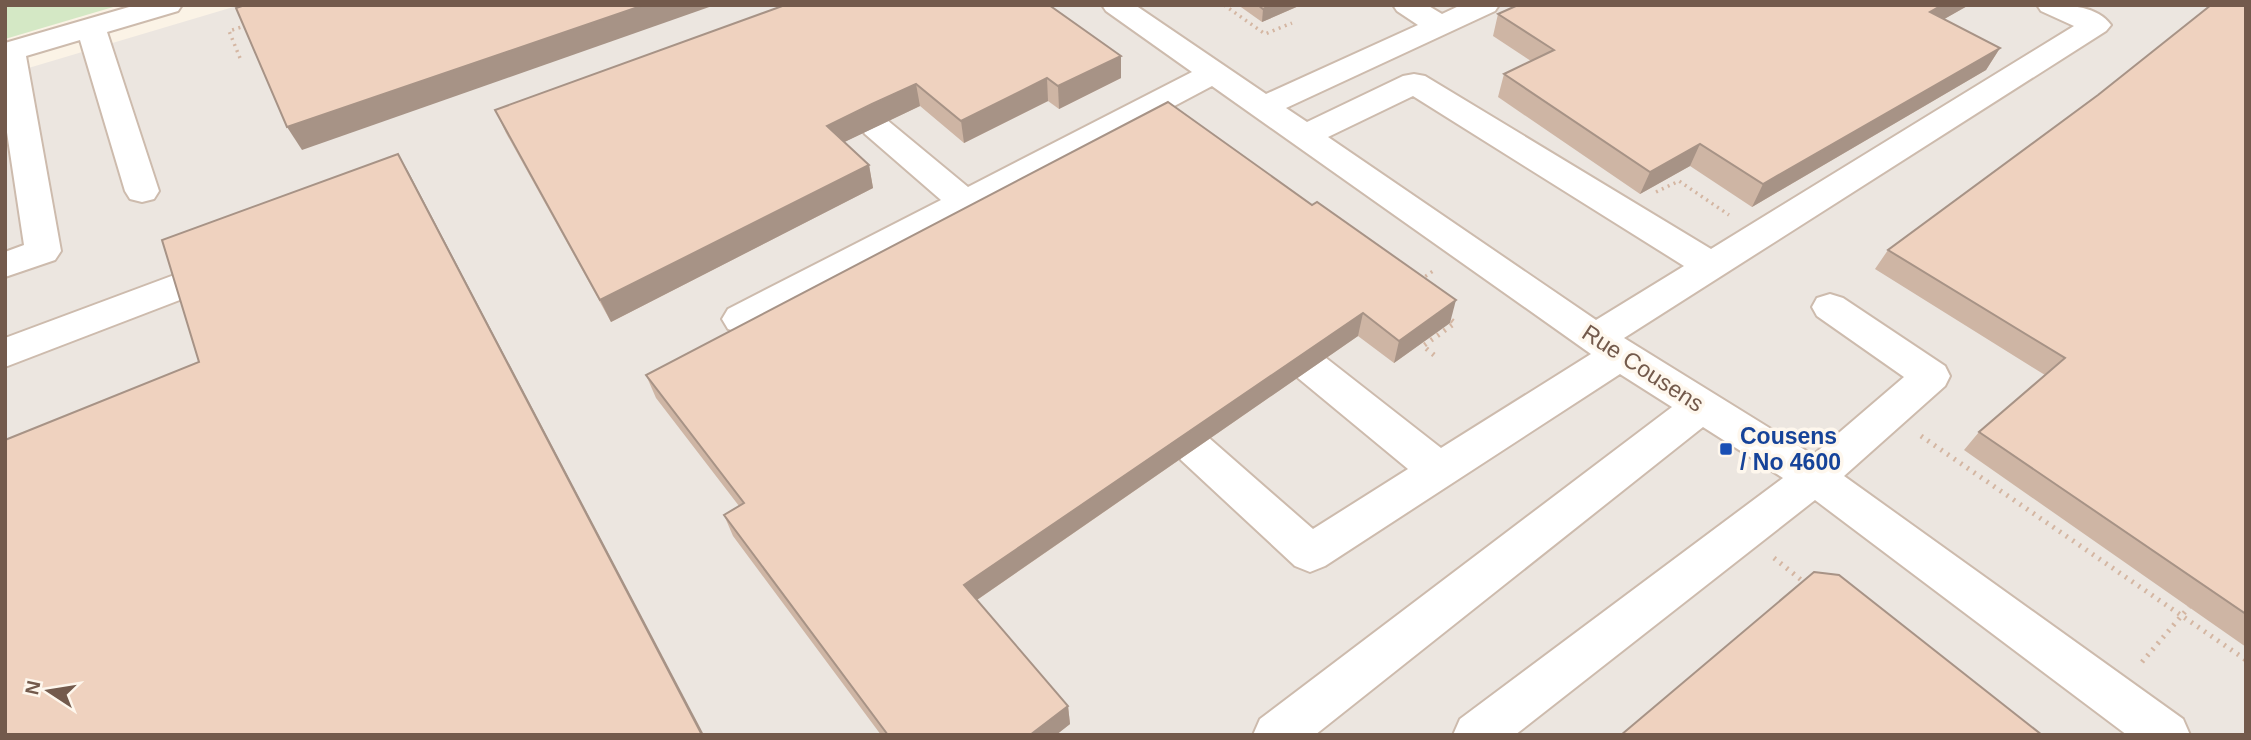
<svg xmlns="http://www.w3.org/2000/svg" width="2251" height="740" viewBox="0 0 2251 740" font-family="Helvetica,sans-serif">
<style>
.industrial{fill:#ece6e0}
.green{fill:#d4e8c5}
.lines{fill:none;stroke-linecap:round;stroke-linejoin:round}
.minor-casing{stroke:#cdbbad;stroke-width:4}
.path-far1{stroke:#d4b6a2;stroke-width:3.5;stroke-dasharray:2 4.5;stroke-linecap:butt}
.path{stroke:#d4b6a2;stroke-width:5;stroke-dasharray:2 6;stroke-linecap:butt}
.minor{fill:#fff;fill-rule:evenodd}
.wall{fill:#ceb5a4}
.shaded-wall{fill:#a79386}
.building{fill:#efd2bf;stroke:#a79386;stroke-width:2}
.transit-dot{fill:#1a4fb4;stroke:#fef7ed;stroke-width:2.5}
.labels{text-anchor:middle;stroke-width:7;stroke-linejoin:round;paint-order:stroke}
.street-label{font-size:23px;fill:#735a4c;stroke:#fef7ed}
.transit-label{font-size:23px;font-weight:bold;fill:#164399;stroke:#fef7ed;text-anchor:start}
</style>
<rect width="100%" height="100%" fill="#fbf3e6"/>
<polygon class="industrial" points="240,5 2246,5 2246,735 5,735 5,75"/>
<polygon class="green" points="5,5 120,5 5,39"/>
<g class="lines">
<g class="minor-casing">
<g id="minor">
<polygon points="136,5 182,5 178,11 107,32 159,191 154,199 142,202 130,199 125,191 80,40 26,56 61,251 55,260 5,277 5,252 24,245 5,119 5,43"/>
<path d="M1102 5H1135L1266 94 1418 25 1397 11 1393 5H1427L1442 14 1461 5H1499L1495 11 1286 108 1307 122 1403 76 1414 74 1425 76 1711 249 2074 26 2041 11 2037 5C2061 5 2095 3 2111 25L2106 31 1624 338 1813 455 1904 377 1817 316 1812 307 1817 298 1830 294 1843 298 1945 366 1950 376 1945 386 1844 476 2183 719 2190 735H2127L1815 500 1515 735H1453L1460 719 1783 478 1703 427 1315 735H1253L1260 719 1672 407 1620 374 1325 566 1310 572 1295 566 1181 460 1175 449 1181 438 1195 433 1209 438 1313 529 1408 469 1298 378 1293 368 1298 358 1312 354 1326 358 1441 448 1591 354 1212 86 754 329 741 333 728 329 722 319 728 309 941 200 865 134 860 127 865 120 876 117 887 120 968 187 1192 72 1106 11ZM1413 96 1684 266 1596 320 1328 137Z"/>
<polygon points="185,271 198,275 203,284 198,293 5,367 5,338"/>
</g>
</g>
<g class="path-far1">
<polyline points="1224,5 1265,34 1292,23"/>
<polyline points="240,58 229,31 248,25"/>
<polyline points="1656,192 1679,181 1729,215"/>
<polyline points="1420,280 1436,269"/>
<polyline points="1448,318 1453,322"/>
</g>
<g class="path">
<polyline points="1434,355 1423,346 1455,323 1451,320"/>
<polyline points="1921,436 2246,660"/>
<polyline points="1774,558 1805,583"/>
<polyline points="2142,662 2189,607"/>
</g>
<use href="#minor" class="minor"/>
</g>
<g class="wall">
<polygon points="785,5 1121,78 1059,109 1048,101 964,143 920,106 844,142 869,165 873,188 611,322 506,133 495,110"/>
<polygon points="1238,5 1301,5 1262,22"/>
<polygon points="1518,5 1969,5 1944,19 2000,48 1986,70 1752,207 1690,166 1640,194 1498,97 1504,74 1531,61 1493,36 1498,14"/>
<polygon points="2246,5 2246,647 1964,450 1979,432 2045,375 1875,269 1888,250 2098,95"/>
<polygon points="1168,102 1450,323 1394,363 1358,336 977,600 1068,706 1070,724 1056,735 881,735 733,536 724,515 739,506 656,398 646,375"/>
</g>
<g class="shaded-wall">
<polygon points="644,5 715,5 302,150 287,127"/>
<polygon points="1271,5 1301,5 1262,22 1263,9"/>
<polygon points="1942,5 1969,5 1918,34 1930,12"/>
<polygon points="2000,48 1986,70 1752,207 1763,184"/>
<polygon points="1121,56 1121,78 1059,109 1058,86"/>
<polygon points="1047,78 1048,101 964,143 961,121"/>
<polygon points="916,84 920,106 832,148 827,126"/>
<polygon points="1700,144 1690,166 1640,194 1650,172"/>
<polygon points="398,154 409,173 704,735 702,735"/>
<polygon points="869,165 873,188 611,322 600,300"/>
<polygon points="1456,300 1450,323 1394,363 1399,341"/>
<polygon points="1363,313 1358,336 968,606 964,585"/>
<polygon points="1068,706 1070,724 1056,735 1030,735"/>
</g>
<g class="building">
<polygon points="245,5 644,5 287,127 236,8"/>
<polygon points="785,5 1049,5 1121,56 1058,86 1047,78 961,121 916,84 872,104 827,126 869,165 600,300 495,110"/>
<polygon points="1258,5 1271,5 1263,9"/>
<polygon points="1518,5 1942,5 1930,12 2000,48 1763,184 1700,144 1650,172 1504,74 1554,50 1498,14"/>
<polygon points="2211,5 2246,5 2246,614 1979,432 2065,358 1888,250 2098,95"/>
<polygon points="1168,102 1312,205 1317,202 1456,300 1399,341 1363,313 964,585 1068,706 1030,735 888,735 724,515 744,503 646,375"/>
<polygon points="398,154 702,735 5,735 5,440 199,362 162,240"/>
<polygon points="1814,572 1839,575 2042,735 1621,735"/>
</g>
<rect class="transit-dot" x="1719" y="442" width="14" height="14" rx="3.5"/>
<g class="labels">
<g class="street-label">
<text transform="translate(1643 368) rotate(33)" y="8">Rue Cousens</text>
</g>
<g class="transit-label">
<text x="1740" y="444">Cousens<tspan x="1740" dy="26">/ No 4600</tspan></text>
</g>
</g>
<rect width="2251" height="740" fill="none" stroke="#735a4c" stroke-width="14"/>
<g transform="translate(49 691) rotate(282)" stroke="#fef7ed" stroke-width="5" paint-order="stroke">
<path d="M0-5L12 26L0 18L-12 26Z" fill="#735a4c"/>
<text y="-10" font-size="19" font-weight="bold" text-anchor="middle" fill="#735a4c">N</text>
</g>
</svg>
